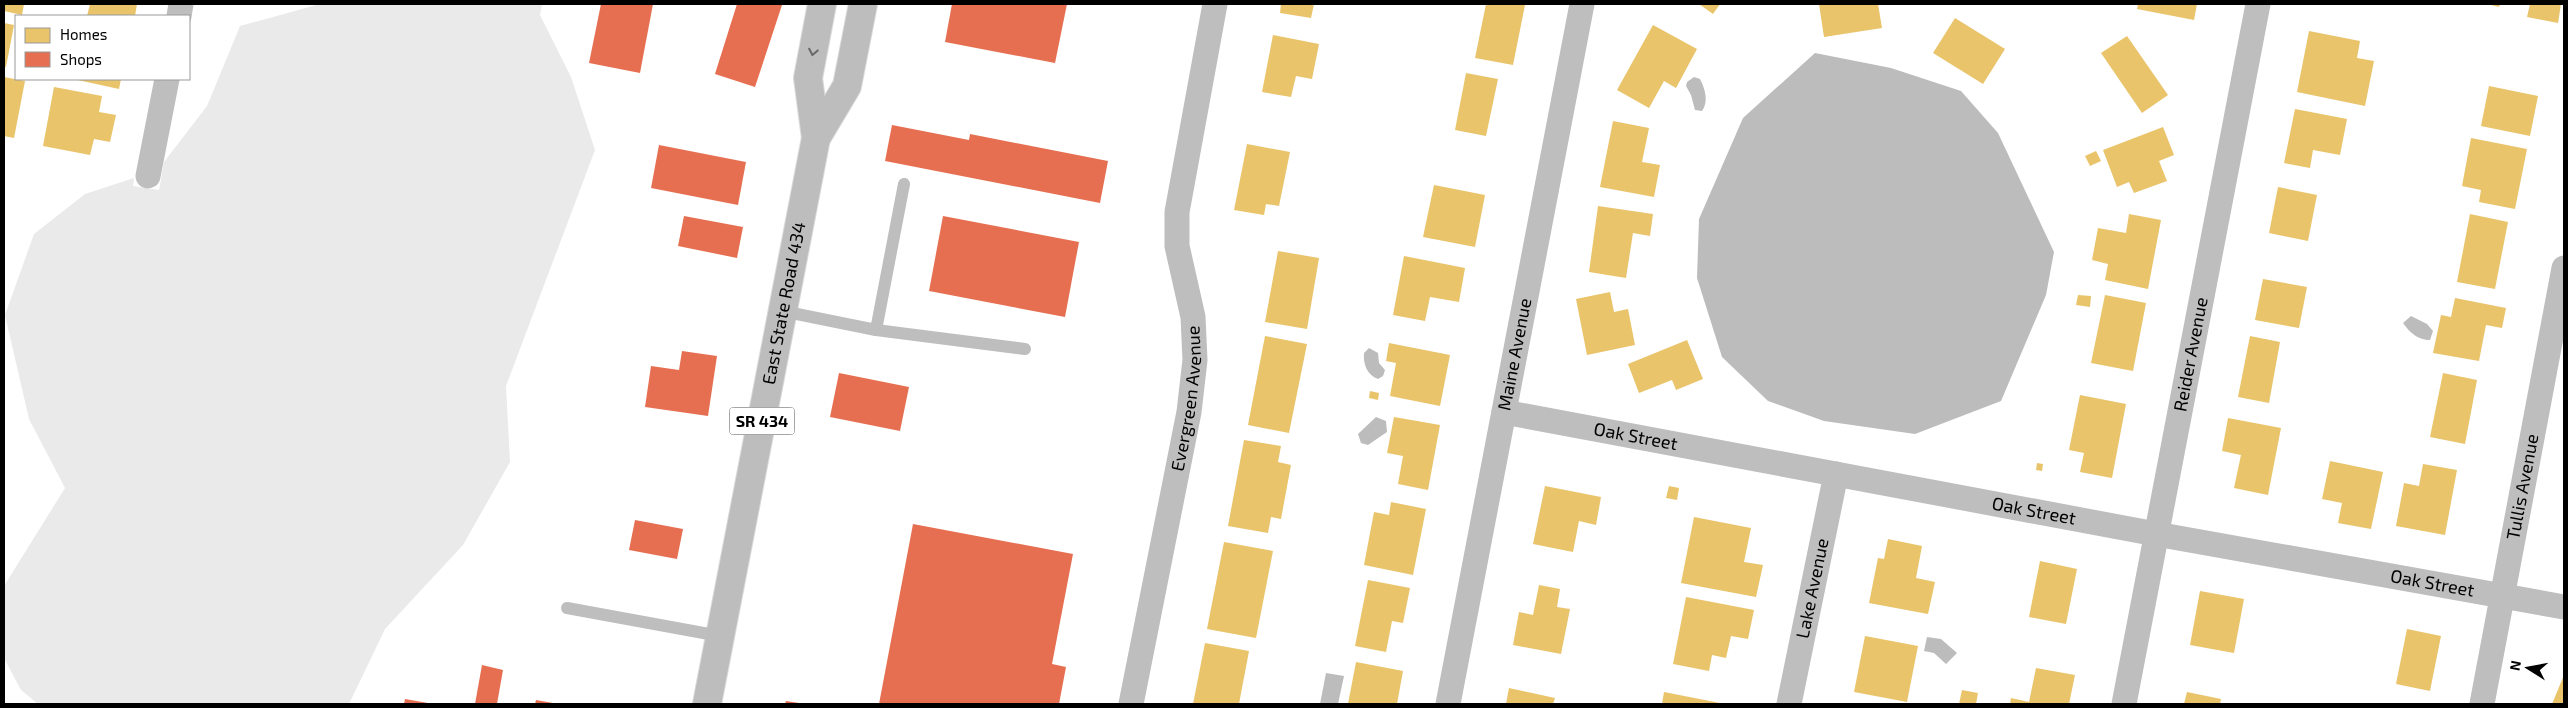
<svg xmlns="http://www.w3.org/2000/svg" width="2568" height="708" viewBox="0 0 2568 708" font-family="'Exo 2',sans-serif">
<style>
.green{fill:#eaeaea}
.water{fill:#bcbcbc}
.homes{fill:#e9c46a}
.shops{fill:#e76f51}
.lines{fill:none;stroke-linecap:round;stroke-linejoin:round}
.primary-casing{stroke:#dbdbdb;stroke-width:30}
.lane{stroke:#bebebe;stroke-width:12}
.street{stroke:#bebebe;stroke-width:25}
.primary{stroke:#bdbdbd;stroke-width:28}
.oneway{stroke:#686868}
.labels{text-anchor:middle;stroke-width:5;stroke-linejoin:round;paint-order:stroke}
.shield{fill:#fff;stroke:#4c4c4c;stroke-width:1}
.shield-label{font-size:16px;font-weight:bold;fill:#000}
.street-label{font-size:18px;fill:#000;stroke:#fff}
</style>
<rect width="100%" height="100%" fill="#fff"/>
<polygon class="green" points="320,4 542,4 540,15 571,77 595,150 506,386 510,462 463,545 385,629 349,704 38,704 21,690 4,658 4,586 65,488 29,419 5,315 34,234 85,194 134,178 133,186 159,190 164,162 207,106 240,26"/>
<g class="water">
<polygon points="1815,53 1891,68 1961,91 1998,133 2054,252 2046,295 2001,401 1915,434 1824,421 1768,401 1722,357 1697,278 1699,219 1743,118"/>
<path d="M1694 77 1700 79C1705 89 1709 101 1702 111L1695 110 1691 95 1686 86 1687 82Z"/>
<path d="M2411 316 2427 324 2433 331 2430 340C2418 340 2410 333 2403 323Z"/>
<path d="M1369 348 1378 353 1379 363 1385 370 1383 376 1378 379C1367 375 1363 364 1364 353Z"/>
<polygon points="1376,417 1386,421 1387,432 1368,445 1361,443 1358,434"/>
<polygon points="1927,637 1941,639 1957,653 1946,664 1934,653 1924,651"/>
<polygon points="1326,673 1344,676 1338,704 1320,704"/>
</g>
<g class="homes">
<polygon points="4,4 24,4 22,15 4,11"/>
<polygon points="90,4 137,4 135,16 87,16"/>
<polygon points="1281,4 1314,4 1311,18 1280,13"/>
<polygon points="1486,4 1525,5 1513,65 1475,58"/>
<polygon points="1699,4 1720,4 1713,14"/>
<polygon points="1819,4 1878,4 1882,28 1824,37"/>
<polygon points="2138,4 2197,4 2194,20 2137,9"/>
<polygon points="2487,4 2500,4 2499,7"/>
<polygon points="2530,4 2561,4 2558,23 2527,17"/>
<polygon points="1955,18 2005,49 1983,84 1933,53"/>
<polygon points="4,23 14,25 6,67 4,66"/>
<polygon points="1653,25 1697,49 1676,88 1664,81 1649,108 1617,90"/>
<polygon points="2309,31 2360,41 2357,58 2374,61 2365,106 2297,92"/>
<polygon points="1273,35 1319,44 1312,79 1296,76 1291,97 1262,92"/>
<polygon points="2127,36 2168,95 2142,113 2101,53"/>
<polygon points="1466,73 1498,79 1486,136 1455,130"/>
<polygon points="4,77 25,81 14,138 4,136"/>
<polygon points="73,79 121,79 119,89"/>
<polygon points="2489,86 2538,96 2530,136 2481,126"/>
<polygon points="54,87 102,96 99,112 116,115 110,142 94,139 90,155 43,146"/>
<polygon points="2295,109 2347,119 2340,155 2313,150 2310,168 2284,163"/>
<polygon points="1613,121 1649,128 1642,162 1660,165 1654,197 1600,187"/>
<polygon points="2163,127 2174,155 2159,161 2167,181 2134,193 2129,182 2117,187 2103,150"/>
<polygon points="2471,138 2527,149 2515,209 2479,202 2481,190 2462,186"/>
<polygon points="1247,144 1290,152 1279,206 1266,204 1264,215 1234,210"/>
<polygon points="2096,151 2101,161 2090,166 2085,156"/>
<polygon points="1434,185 1485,195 1475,247 1423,237"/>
<polygon points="2278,187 2317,195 2308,241 2269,233"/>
<polygon points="1598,206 1653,214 1650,236 1633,233 1626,278 1589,272"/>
<polygon points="2129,214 2161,220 2148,289 2105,280 2108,264 2092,260 2098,228 2126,233"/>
<polygon points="2470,214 2508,222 2495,289 2457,282"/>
<polygon points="1278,251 1319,258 1307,329 1265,322"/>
<polygon points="1404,256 1465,268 1459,302 1430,297 1425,321 1393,315"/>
<polygon points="2263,279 2307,287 2299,328 2255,320"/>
<polygon points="1610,292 1614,312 1628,309 1635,345 1587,355 1576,299"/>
<polygon points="2078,295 2091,296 2090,307 2076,305"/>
<polygon points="2105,295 2146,303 2133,371 2091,363"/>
<polygon points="2455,298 2506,308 2502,328 2486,325 2479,361 2433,353 2441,315 2451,317"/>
<polygon points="1265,336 1307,344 1289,433 1248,425"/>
<polygon points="2250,336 2280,342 2269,403 2238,397"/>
<polygon points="1687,340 1703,379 1676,390 1672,380 1639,393 1628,364"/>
<polygon points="1389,343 1450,355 1440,406 1390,396 1396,363 1386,361"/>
<polygon points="2443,373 2477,380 2465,444 2430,437"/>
<polygon points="1370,391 1379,393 1378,400 1369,398"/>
<polygon points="2080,395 2126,404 2112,478 2080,472 2084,453 2069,450"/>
<polygon points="1394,417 1440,425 1428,490 1398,484 1403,456 1387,453"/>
<polygon points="2228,418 2281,428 2268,495 2234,488 2241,455 2222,451"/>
<polygon points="1244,440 1281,446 1278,462 1291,465 1281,519 1271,517 1268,533 1228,526"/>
<polygon points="2330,461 2383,472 2371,529 2338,523 2342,503 2322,499"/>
<polygon points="2037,463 2043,464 2042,471 2036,470"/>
<polygon points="2423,464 2457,470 2445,535 2396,526 2404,483 2419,486"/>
<polygon points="1545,486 1601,497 1596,525 1579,521 1573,552 1533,544"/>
<polygon points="1669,486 1679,488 1677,500 1666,498"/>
<polygon points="1391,502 1426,509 1413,575 1364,565 1374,512 1389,515"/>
<polygon points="1694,517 1751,528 1744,562 1763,565 1756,597 1681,583"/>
<polygon points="1888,539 1922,546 1916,578 1935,582 1928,614 1869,603 1878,558 1884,559"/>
<polygon points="1224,542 1273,551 1256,638 1207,629"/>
<polygon points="2040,561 2077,569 2066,624 2029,617"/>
<polygon points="1368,580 1410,588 1403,623 1392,621 1386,652 1355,646"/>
<polygon points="1539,585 1560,589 1557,607 1570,609 1561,654 1513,645 1519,612 1533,615"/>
<polygon points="2200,591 2244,599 2234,653 2190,645"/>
<polygon points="1686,597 1754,610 1748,639 1731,636 1726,658 1712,655 1709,671 1673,664"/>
<polygon points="2407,629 2441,636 2430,691 2396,684"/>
<polygon points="1865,636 1918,646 1907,702 1854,692"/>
<polygon points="1205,643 1249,651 1239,704 1193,704"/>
<polygon points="1356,662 1403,671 1397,704 1348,704"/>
<polygon points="2036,668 2075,675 2069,704 2010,704 2011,698 2029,702"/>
<polygon points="2564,675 2564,704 2552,704"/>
<polygon points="1509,688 1555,698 1553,704 1506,704"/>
<polygon points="1962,690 1978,693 1976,704 1959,704"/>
<polygon points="1664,692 1720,703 1720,704 1662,704"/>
<polygon points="2187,692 2221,699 2220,704 2184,704"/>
</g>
<g class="shops">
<polygon points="601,4 653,4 640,73 589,63"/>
<polygon points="737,4 782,5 755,87 715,74"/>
<polygon points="952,4 1067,4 1055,63 945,42"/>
<polygon points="892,125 969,140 970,134 1108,161 1100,203 885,161"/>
<polygon points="659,145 746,162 738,205 651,188"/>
<polygon points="684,216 743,227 737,258 678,246"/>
<polygon points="943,216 1079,242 1065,317 929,291"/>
<polygon points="682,351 717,356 708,416 645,407 651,366 679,370"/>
<polygon points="839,373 909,387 900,431 830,417"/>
<polygon points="635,520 683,529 677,559 629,550"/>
<polygon points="913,524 1073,554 1052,664 1066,667 1059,704 879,704"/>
<polygon points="482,665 503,670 497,704 475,704"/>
<polygon points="405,699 428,703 428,704 404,704"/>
<polygon points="536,700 553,703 553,704 535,704"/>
<polygon points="786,701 799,703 799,704 785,704"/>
</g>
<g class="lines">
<g class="primary-casing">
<g id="primary">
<polyline points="816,138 808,78 822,4"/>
<path id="s7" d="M707 704 816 138 847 86 863 4"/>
</g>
</g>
<g class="lane">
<polyline points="782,311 876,330 904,184"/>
<polyline points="876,330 1025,349"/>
<polyline points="567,608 720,636"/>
</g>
<g class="street">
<polyline points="179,16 181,4"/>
<polyline points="148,176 167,79"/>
<path id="s1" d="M1504 412 2156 534 2564 607"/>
<path id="s2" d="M1131 704 1189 412 1195 360 1193 317 1177 246V212L1215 4"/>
<path id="s3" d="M1448 704 1582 4"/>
<path id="s4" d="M1789 704 1836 474"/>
<path id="s5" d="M2124 704 2258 4"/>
<path id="s6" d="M2482 704 2564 268"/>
</g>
<use href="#primary" class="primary"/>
</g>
<defs><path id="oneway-chevron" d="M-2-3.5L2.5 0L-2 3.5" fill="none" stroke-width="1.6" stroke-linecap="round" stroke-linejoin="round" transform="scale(1.25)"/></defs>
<use class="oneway" href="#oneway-chevron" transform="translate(813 52) rotate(101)"/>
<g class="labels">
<rect class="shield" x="729.5" y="407.5" width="65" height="27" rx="4"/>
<g class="shield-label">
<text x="762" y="427">SR 434</text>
</g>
<g class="street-label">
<text dy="6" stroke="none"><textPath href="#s7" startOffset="408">East State Road 434</textPath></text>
<text dy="6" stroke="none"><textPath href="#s3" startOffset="356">Maine Avenue</textPath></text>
<text dy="6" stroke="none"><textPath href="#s5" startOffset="356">Reider Avenue</textPath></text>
<text dy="6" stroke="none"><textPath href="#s2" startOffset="311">Evergreen Avenue</textPath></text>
<text dy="6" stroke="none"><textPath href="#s1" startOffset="134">Oak Street</textPath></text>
<text dy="6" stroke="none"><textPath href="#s6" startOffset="221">Tullis Avenue</textPath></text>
<text dy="6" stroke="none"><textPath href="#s1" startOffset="539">Oak Street</textPath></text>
<text dy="6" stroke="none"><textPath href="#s1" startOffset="944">Oak Street</textPath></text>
<text dy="6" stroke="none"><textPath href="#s4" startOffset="118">Lake Avenue</textPath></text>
</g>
</g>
<rect width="2568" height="708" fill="none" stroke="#000000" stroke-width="10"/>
<rect x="15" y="15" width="175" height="65" fill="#ffffff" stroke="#999999"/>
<rect x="25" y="28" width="25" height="15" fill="#e9c46a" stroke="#999999"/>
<text x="60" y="40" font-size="15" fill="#000000">Homes</text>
<rect x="25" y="52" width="25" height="15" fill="#e76f51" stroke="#999999"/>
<text x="60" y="65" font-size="15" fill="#000000">Shops</text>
<g transform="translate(2528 668) rotate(281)" stroke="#ffffff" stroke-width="4" paint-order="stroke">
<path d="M0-4L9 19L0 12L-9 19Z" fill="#000000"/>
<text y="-8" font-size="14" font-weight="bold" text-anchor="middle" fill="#000000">N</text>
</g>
</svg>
